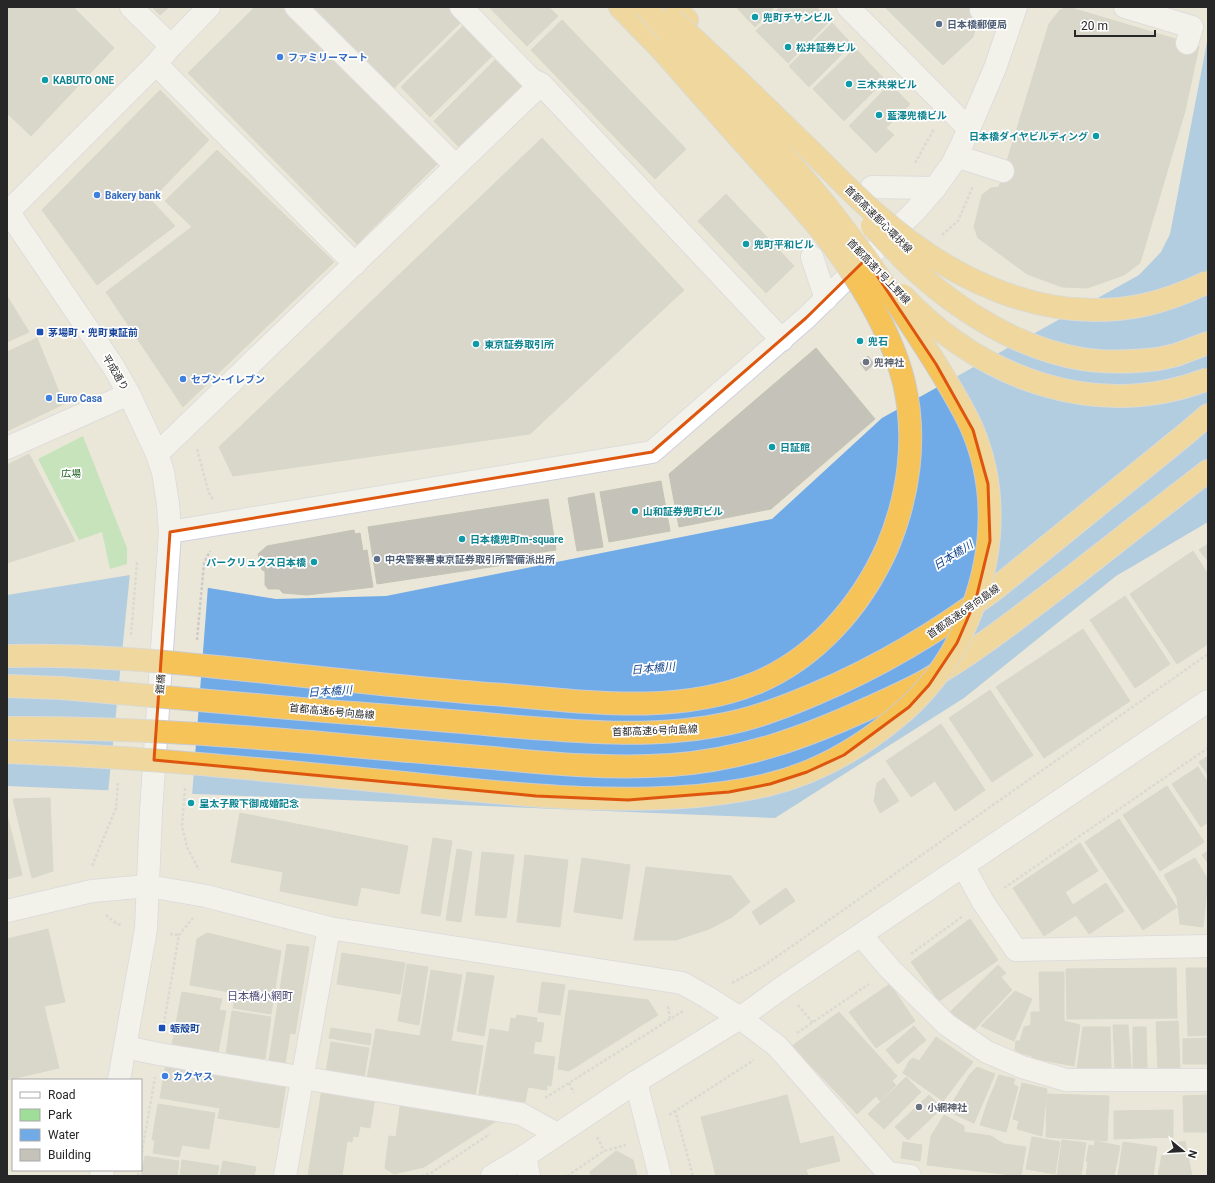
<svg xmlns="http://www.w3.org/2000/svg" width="1215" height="1183" viewBox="0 0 1215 1183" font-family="Roboto,'Noto Sans JP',sans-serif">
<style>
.green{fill:#9ede98}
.water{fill:#70abe8}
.pier{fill:#eae7d9}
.building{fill:#c5c3b9;stroke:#c4c3b3}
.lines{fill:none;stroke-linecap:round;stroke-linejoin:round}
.minor-casing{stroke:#d0cfe0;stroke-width:24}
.highway-casing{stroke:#cbcbcb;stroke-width:24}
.path{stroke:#cbcbcb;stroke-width:2.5;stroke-dasharray:3 2;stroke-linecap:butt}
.minor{stroke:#fff;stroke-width:22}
.highway{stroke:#f6c358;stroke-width:22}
.highway-bridge-casing{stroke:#cbcbcb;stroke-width:24;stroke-linecap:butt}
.highway-bridge{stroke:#f6c358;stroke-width:22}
.marked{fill:none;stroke:#de560d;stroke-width:3;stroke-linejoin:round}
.culture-dot{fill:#0f9aa8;stroke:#fff;stroke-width:1.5}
.service-dot{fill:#5c6f8a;stroke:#fff;stroke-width:1.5}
.shop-dot{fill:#3f7fe0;stroke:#fff;stroke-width:1.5}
.transit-dot{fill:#1a4fb4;stroke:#fff;stroke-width:1.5}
.worship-dot{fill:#6b7280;stroke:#fff;stroke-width:1.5}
.labels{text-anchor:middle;stroke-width:3.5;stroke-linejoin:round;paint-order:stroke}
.culture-label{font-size:10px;font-weight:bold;fill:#0d838f;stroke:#fff;text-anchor:start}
.service-label{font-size:10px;font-weight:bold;fill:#4e5e75;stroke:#fff;text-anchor:start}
.shop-label{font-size:10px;font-weight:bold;fill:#366cbe;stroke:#fff;text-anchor:start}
.street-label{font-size:10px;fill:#272727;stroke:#fff}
.transit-label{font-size:10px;font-weight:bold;fill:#164399;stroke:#fff;text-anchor:start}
.worship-label{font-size:10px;font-weight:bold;fill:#5b616d;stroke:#fff;text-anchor:start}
.park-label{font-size:10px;fill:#1c601f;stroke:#fff}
.water-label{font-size:11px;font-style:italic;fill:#134690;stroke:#fff}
.neighbourhood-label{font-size:11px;fill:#4d4a75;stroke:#fff}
</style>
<rect width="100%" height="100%" fill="#eae7d9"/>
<polygon class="green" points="83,436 127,548 127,564 110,569 102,532 79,540 38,459"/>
<polygon class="water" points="1208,37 1208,522 1116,576 964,698 775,818 7,786 7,595 130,575 276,599 386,596 772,519 882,418 1139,275 1161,252 1170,234"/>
<polygon class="pier" points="130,573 208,586 192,796 108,793"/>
<g class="building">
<polygon points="7,7 73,7 114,48 31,136 7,113"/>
<polygon points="152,7 169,7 160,15"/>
<polygon points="255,7 281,7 437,164 357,244 188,73"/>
<polygon points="313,7 448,7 462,21 394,88"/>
<polygon points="489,7 549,7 558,16 527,46"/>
<polygon points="736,7 775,7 755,27"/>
<polygon points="780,7 816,7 830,21 788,63 756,31"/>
<polygon points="885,7 982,7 973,37 943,65"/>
<polygon points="1068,7 1199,46 1185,111 1140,263 1124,275 1087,288 1062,287 1027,274 978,238 974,227 982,195 991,188 999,187 1049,24 1060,10"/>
<polygon points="562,20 686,149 655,179 531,50"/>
<polygon points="832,23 852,44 809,87 789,66"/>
<polygon points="463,26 493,55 430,117 401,87"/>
<polygon points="855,48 885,80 844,121 813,89"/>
<polygon points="495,60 523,88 462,150 434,121"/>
<polygon points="890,84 910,104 886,128 894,135 876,153 849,126"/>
<polygon points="160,90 209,140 151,200 175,226 97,285 42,210"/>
<polygon points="542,138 684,290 530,434 233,476 219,447"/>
<polygon points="217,150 334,262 183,407 106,292 192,227 165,201"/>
<polygon points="726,194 794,266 766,293 698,221"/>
<polygon points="7,296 29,332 7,342"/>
<polygon points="37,338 64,404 7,431 7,352"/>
<polygon points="816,348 875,419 771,509 679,527 669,474"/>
<polygon points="868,356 874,364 866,371 860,363"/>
<polygon points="29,454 75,541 7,563 7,465"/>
<polygon points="661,481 670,531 609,542 600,492"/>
<polygon points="594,493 603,547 577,551 568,498"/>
<polygon points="548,499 556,550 535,553 537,560 377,584 368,527"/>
<polygon points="354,530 355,534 360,533 363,551 367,550 373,587 307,595 283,593 279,589 268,589 265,585 265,571 262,570 258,554 267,546"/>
<polygon points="1208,544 1208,561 1199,550"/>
<polygon points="1193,551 1208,574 1208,644 1177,664 1130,594"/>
<polygon points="1125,596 1170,664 1135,688 1090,620"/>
<polygon points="1083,629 1130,701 1044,758 996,687"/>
<polygon points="990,690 1033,755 992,782 949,718"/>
<polygon points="941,724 985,790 955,811 935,781 911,797 886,761"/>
<polygon points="1208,756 1208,775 1199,762"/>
<polygon points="1198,767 1208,783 1208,822 1201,827 1172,784"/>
<polygon points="884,778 899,801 880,813 874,801 877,783"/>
<polygon points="1167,786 1204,842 1160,871 1123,815"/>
<polygon points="50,798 53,871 32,878 13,799"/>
<polygon points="240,813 408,846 399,894 361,887 357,906 280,891 283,872 231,862"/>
<polygon points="7,815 22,875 7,879"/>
<polygon points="1119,819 1177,907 1143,930 1085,842"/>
<polygon points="433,838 452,841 440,916 421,913"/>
<polygon points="1080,843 1098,871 1065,892 1073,905 1106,883 1124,911 1089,934 1076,915 1044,936 1013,888"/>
<polygon points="457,849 472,852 461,922 446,920"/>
<polygon points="1208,851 1208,863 1202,855"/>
<polygon points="482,852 514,855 506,918 475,915"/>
<polygon points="525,855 568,860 560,927 517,922"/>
<polygon points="582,858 630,865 622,919 574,912"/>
<polygon points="1195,858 1208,880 1203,927 1180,924 1177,898 1164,875"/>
<polygon points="646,867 731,876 750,902 732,917 709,929 676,940 634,940"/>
<polygon points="786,888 795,901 760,925 752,912"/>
<polygon points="970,919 998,960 939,1001 911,962"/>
<polygon points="48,929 65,1002 44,1006 59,1068 7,1080 7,939"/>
<polygon points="207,933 281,951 271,1014 233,1008 236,993 190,985 197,939"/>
<polygon points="287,944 309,947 295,1034 290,1033 285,1064 269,1061"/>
<polygon points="342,953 405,963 400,994 337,984"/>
<polygon points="407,964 428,967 419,1025 398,1021"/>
<polygon points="998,965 1006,973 1001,977 1012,990 971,1033 949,1013"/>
<polygon points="1176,968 1177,1018 1067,1019 1066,969"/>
<polygon points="1186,968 1208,968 1208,1035 1188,1036"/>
<polygon points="431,970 462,975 451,1041 483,1046 475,1096 367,1079 376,1029 420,1036"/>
<polygon points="467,972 494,976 484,1036 457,1031"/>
<polygon points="1039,972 1064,972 1064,1021 1080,1025 1074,1066 1032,1058 1032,1056 1021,1053 1015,1050 1016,1041 1020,1041 1024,1027 1031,1025 1031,1012 1040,1012"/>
<polygon points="542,982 565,985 560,1015 538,1012"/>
<polygon points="890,984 915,1021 876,1048 849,1012"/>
<polygon points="569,990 648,1000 658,1015 569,1071 558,1069"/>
<polygon points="1015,991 1032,999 1014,1041 981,1026"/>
<polygon points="182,992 222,999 219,1010 226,1011 218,1053 172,1045"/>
<polygon points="232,1011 271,1017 265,1059 226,1054"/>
<polygon points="839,1012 897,1076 892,1081 896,1085 880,1101 876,1096 857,1114 792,1046"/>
<polygon points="517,1015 537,1018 536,1022 544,1023 541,1042 535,1041 533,1054 555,1057 551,1086 547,1085 547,1090 528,1087 525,1102 479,1094 490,1029 509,1032 511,1018 516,1019"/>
<polygon points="1178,1021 1180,1068 1158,1069 1156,1022"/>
<polygon points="1113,1025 1128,1025 1131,1068 1115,1068"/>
<polygon points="914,1026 926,1040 898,1064 886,1050"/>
<polygon points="1083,1027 1110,1027 1111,1069 1077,1069"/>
<polygon points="1133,1027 1146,1027 1147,1068 1133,1068"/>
<polygon points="331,1028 371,1034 370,1045 329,1038"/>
<polygon points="936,1037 973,1062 943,1101 903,1073 909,1061 913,1058 919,1061"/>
<polygon points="1208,1038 1208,1064 1183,1064 1183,1039"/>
<polygon points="331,1042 369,1048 364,1078 326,1072"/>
<polygon points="166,1063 286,1083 279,1128 218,1118 220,1108 160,1098"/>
<polygon points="977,1067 995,1074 974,1123 947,1111 970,1074"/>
<polygon points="999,1075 1015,1079 1013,1084 1018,1087 1006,1132 980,1125 987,1104"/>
<polygon points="906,1077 921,1092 884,1129 868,1114"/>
<polygon points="1022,1083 1047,1089 1042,1136 1017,1129 1019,1121 1013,1119"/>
<polygon points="322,1089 375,1097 370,1128 360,1126 358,1137 353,1136 352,1142 347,1141 342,1176 308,1176"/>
<polygon points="1047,1094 1109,1096 1107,1141 1046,1137"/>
<polygon points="787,1095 800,1144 833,1136 840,1161 806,1169 808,1176 716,1176 701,1117"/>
<polygon points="929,1095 942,1108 908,1140 895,1127"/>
<polygon points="1208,1095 1208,1132 1184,1132 1183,1096"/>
<polygon points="401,1100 498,1120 424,1167 394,1174 385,1168 389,1136 396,1137"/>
<polygon points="158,1104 215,1113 209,1149 182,1145 179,1157 153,1153 155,1140 152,1140"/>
<polygon points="1173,1110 1173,1137 1114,1139 1114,1111"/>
<polygon points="944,1115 964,1126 964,1132 991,1136 1004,1144 1026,1147 1021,1176 927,1165 931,1136"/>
<polygon points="1032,1137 1060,1142 1055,1174 1026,1169"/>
<polygon points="1062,1140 1086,1143 1081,1176 1057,1176"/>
<polygon points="1095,1141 1120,1146 1114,1176 1086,1176 1088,1162 1086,1161 1089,1145 1094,1146"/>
<polygon points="1185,1141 1192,1176 1158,1176 1162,1155 1173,1152 1171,1144"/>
<polygon points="903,1142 922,1145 920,1161 901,1158"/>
<polygon points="1123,1142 1157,1147 1153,1176 1118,1176"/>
<polygon points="616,1151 633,1160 637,1176 591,1176 590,1172"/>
<polygon points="145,1156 179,1161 177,1176 141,1176"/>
<polygon points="182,1160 219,1166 217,1176 180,1176"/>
<polygon points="223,1161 256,1167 254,1176 220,1176"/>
</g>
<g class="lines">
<g class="minor-casing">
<g id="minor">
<polyline points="131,7 171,46"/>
<polyline points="296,7 456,166"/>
<polyline points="461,7 531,79 541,84 782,340"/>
<polyline points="848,7 969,129"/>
<polyline points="1125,7 1192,27 1187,43"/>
<polyline points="981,10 1011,19"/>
<polyline points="156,64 355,264"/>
<polyline points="956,156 1003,171"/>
<polyline points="872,187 935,188"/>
<polyline points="7,210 113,366 129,394 157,454 163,472 168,504 170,532 151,812 146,929 119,1080"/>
<polyline points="7,213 156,64 171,46 209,7"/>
<polyline points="812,257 826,299"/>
<polyline points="7,448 129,394"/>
<polyline points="157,454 541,84"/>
<polyline points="170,532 652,452 806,318 915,211 935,188 953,163 969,129 995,68 1016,7"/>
<polyline points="964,867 983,902 1016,950 1208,946"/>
<polyline points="7,911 92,891 148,886 206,896 329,928 682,983 707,997 740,1018 777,1046 888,1173 888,1176"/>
<polyline points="861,935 890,969 947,1025 987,1052 1022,1067 1066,1080 1208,1080"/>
<polyline points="125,1047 159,1054 521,1114 557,1134"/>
<polyline points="636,1082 660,1176"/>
<polyline points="525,1156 529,1176"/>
<polyline points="888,1173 910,1176"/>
<polyline points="101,1176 103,1170"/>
<polyline points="285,1176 329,928"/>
<polyline points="492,1176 525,1156 636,1082 740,1018 783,987 1208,701"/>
</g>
</g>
<g class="highway-casing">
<g id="highway">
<polyline points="620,7 662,50"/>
<polyline points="675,7 687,20"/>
<polyline points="1158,359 1176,355 1208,343"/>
<path d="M313 710C378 715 443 720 507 726 581 732 657 739 730 723 759 717 787 706 815 694 881 666 938 632 995 589L1187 433 1208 415"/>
<path d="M311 742C372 748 432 753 493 758 552 764 611 769 671 765 742 760 804 738 869 708 888 699 908 691 927 680 977 651 1022 615 1068 580 1114 544 1161 507 1208 471"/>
</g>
</g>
<g class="path">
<polyline points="915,163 934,129"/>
<polyline points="942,235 958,221 973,186"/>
<polyline points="197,449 209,493 213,499"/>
<polyline points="131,635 137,562"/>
<polyline points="197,640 204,563 210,551"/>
<polyline points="185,788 182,826 187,847 199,870"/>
<polyline points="92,866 116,808 118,783"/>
<polyline points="1004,888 1208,748"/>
<polyline points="106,915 117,924 122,925"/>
<polyline points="170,934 179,935"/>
<polyline points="911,954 963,916"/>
<polyline points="732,983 765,965 1208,654"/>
<polyline points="798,1005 813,1023"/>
<polyline points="668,1006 670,1019"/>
<polyline points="163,1029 179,935 193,918"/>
<polyline points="797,1033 869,984"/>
<polyline points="569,1083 574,1093"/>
<polyline points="545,1098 683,1011"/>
<polyline points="675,1110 693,1176"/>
<polyline points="669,1115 754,1060"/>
<polyline points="597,1137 604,1151"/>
<polyline points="141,1158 155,1077"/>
<polyline points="138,1176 139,1170"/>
<polyline points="421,1176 431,1173 490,1134"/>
<polyline points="567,1176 604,1151 626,1145"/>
</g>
<use href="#minor" class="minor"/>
<use href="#highway" class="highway"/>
<g class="highway-bridge-casing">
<g id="highway-bridge">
<path d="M673 20C723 64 770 112 818 158 837 177 856 197 876 214 949 279 1045 326 1144 305 1167 300 1187 292 1208 282"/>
<path d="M872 226C887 241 901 258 917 272 962 313 1021 349 1082 359 1107 363 1132 362 1158 359"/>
<path d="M902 295C982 379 1096 422 1208 379"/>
<path d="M7 656C84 654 161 661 237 669 326 678 416 689 505 695 588 702 677 715 756 683 816 658 861 606 887 548 909 496 917 438 904 383 891 329 854 271 820 229 804 209 786 190 769 171 733 131 697 90 662 50"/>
<polyline points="7,686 61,688 313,710"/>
<path d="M7 728C109 727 210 734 311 742"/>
<path d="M7 752C122 756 237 767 352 778 428 785 505 795 581 798 643 800 706 799 767 785 813 774 855 751 892 721 925 695 950 662 966 624 994 560 999 490 971 426 956 394 936 364 917 334 879 275 838 216 790 163 743 110 692 62 646 7"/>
</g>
</g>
<use href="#highway-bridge" class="highway-bridge"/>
</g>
<path d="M0 0H1215V1183H0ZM866 259 936 364 973 430 988 484 990 541 976 599 957 643 929 685 909 707 844 755 807 772 770 784 729 792 628 800 536 796 154 760 170 532 652 452 806 318Z" fill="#eae7d9" fill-opacity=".55" fill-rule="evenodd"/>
<path class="marked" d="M866 259 936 364 973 430 988 484 990 541 976 599 957 643 929 685 909 707 844 755 807 772 770 784 729 792 628 800 536 796 154 760 170 532 652 452 806 318Z"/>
<g class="culture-dot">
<circle cx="755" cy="17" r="4"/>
<circle cx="788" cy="47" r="4"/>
<circle cx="45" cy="80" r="4"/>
<circle cx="849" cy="84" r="4"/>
<circle cx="879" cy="115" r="4"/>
<circle cx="1096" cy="136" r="4"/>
<circle cx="746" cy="244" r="4"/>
<circle cx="860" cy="341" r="4"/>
<circle cx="476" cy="344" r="4"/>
<circle cx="772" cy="447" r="4"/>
<circle cx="635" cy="511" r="4"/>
<circle cx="462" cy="539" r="4"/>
<circle cx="314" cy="562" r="4"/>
<circle cx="191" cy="803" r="4"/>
</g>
<g class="service-dot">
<circle cx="939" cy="24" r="4"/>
<circle cx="377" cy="559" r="4"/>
</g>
<g class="shop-dot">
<circle cx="280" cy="57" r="4"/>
<circle cx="97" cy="195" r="4"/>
<circle cx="183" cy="379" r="4"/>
<circle cx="49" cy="398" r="4"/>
<circle cx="165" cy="1076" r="4"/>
</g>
<g class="transit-dot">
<rect x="36" y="328" width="8" height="8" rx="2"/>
<rect x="158" y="1024" width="8" height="8" rx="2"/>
</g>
<g class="worship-dot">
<circle cx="866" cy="362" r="4"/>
<circle cx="919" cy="1107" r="4"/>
</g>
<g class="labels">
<g class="culture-label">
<text x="763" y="21">兜町チサンビル</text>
<text x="796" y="51">松井証券ビル</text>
<text x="53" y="84">KABUTO ONE</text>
<text x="857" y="88">三木共栄ビル</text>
<text x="887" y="119">藍澤兜橋ビル</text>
<text x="1088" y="140" text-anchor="end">日本橋ダイヤビルディング</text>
<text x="754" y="248">兜町平和ビル</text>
<text x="868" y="345">兜石</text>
<text x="484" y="348">東京証券取引所</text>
<text x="780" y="451">日証館</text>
<text x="643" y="515">山和証券兜町ビル</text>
<text x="470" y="543">日本橋兜町m-square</text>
<text x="306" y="566" text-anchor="end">パークリュクス日本橋</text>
<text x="199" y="807">皇太子殿下御成婚記念</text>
</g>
<g class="service-label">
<text x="947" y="28">日本橋郵便局</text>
<text x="385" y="563">中央警察署東京証券取引所警備派出所</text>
</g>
<g class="shop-label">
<text x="288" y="61">ファミリーマート</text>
<text x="105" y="199">Bakery bank</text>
<text x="191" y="383">セブン-イレブン</text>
<text x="57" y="402">Euro Casa</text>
<text x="173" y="1080">カクヤス</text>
</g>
<g class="street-label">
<text transform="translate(879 219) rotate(45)" y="4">首都高速都心環状線</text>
<text transform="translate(879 271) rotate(46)" y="4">首都高速1号上野線</text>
<text transform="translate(116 372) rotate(59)" y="4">平成通り</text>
<text transform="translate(963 611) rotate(-35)" y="4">首都高速6号向島線</text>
<text transform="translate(160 684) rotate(-86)" y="4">鎧橋</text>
<text transform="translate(332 711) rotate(5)" y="4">首都高速6号向島線</text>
<text transform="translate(655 730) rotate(-2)" y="4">首都高速6号向島線</text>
</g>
<g class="transit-label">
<text x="48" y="336">茅場町・兜町東証前</text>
<text x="170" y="1032">蛎殻町</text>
</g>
<g class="worship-label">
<text x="874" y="366">兜神社</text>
<text x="927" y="1111">小網神社</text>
</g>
<g class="park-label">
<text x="71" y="477">広場</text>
</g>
<g class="water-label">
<text transform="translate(953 555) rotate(-32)" y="4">日本橋川</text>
<text transform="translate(653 668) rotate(-5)" y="4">日本橋川</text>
<text transform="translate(330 691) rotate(-4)" y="4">日本橋川</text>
</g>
<g class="neighbourhood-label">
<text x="260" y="1000">日本橋小網町</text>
</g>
</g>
<rect width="1215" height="1183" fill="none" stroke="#272727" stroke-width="16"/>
<rect x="12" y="1079" width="130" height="92" fill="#ffffff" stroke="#a9a9a9"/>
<rect x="20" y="1092" width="20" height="6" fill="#ffffff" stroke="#a9a9a9"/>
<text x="48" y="1099" font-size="12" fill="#272727">Road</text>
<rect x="20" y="1109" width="20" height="12" fill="#9ede98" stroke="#a9a9a9"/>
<text x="48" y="1119" font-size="12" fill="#272727">Park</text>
<rect x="20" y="1129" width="20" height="12" fill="#70abe8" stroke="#a9a9a9"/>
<text x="48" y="1139" font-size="12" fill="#272727">Water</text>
<rect x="20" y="1149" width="20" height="12" fill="#c5c3b9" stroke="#a9a9a9"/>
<text x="48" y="1159" font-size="12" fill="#272727">Building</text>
<g transform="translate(1183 1151) rotate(108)" stroke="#ffffff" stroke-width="3" paint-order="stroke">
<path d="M0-3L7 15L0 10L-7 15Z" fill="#272727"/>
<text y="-6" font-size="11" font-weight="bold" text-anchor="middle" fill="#272727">N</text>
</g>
<path d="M1075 30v6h80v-6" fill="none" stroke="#272727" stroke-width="2"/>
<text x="1081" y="30" font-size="12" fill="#272727" stroke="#ffffff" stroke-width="3" paint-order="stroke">20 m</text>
</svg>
